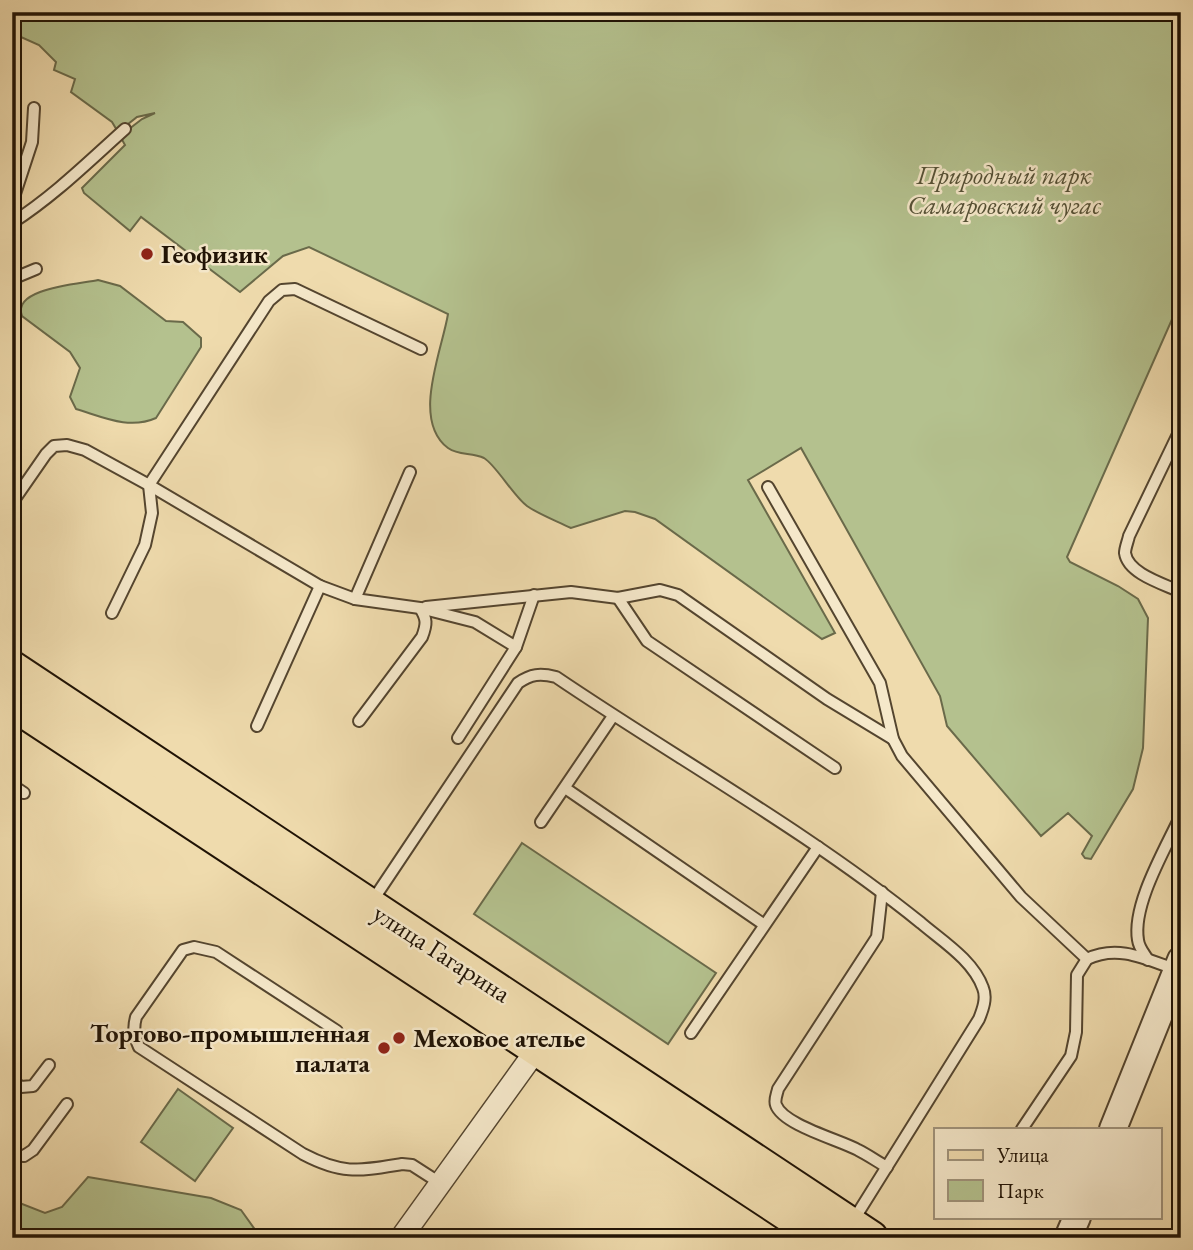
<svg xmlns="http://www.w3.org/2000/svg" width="1193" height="1250" viewBox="0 0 1193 1250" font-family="'EB Garamond',serif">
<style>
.green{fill:#b4c18e;stroke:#6a6a4a;stroke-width:2}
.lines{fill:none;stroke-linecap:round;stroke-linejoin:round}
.service-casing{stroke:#54452f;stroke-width:14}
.minor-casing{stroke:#54452f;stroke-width:24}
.tertiary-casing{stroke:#54452f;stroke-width:30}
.primary-casing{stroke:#201305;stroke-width:37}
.service{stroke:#f5e8ca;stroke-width:10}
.minor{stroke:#f5e8ca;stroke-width:21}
.tertiary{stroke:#f5e8ca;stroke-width:26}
.primary{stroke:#efdbad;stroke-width:33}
.poi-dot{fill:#8f2418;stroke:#f5e8ca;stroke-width:2.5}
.labels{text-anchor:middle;stroke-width:5;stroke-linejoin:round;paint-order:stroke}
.park-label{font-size:26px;font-style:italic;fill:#545035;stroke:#f5e8ca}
.poi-label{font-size:26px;font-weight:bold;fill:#201305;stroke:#f5e8ca;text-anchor:start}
.street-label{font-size:26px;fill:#201305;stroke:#f5e8ca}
</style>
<rect width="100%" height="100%" fill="#efdbad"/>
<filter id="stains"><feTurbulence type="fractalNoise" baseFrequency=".00286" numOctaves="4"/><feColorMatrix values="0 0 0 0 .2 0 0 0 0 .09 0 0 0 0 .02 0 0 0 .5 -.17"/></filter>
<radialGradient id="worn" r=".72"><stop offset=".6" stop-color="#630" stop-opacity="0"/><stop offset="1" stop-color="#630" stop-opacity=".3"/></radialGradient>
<g class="green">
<path d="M12 12H1181V299L1067 557 1070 562 1118 586 1138 599 1148 618 1143 748 1133 789 1091 859 1085 858 1082 854 1092 836 1068 813 1041 836 947 726 940 696 801 448 748 480 835 633 822 639 655 519 635 512 625 511 571 528C557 521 540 515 527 506 514 497 496 465 484 458 472 452 459 456 448 448 411 420 442 351 448 314L309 247 283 256 240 292 141 217 130 231 84 193 82 188 125 145 120 136 142 119 155 113 137 117 118 132 112 122 71 92 75 79 54 70 56 62 39 45 12 33Z"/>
<path d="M98 280 120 286 166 321 183 322 201 338V347L156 418C129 430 103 417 76 409L70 397 80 368 70 352 22 316C11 288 81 284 98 280Z"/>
<polygon points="522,843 716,973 668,1044 474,914"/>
<polygon points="178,1089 233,1128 195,1181 141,1142"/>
<polygon points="88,1177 211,1198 241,1210 261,1238 12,1238 12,1200 45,1213 62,1207"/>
</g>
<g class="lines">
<g class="service-casing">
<g id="service">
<polyline points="12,203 32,142 34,108"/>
<path d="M12 223C55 195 87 163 125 129"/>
<polyline points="12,279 36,269"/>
<path d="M1181 428 1129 536C1128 541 1125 548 1125 553 1128 574 1164 584 1181 592"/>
<path d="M768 487 880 683 893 739 902 756 1021 897 1087 959C1118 944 1146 959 1177 970"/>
<polyline points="12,503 46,454 54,446 67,445 85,450 149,485 320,586 355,599 420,608 475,622 516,647 458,738"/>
<polyline points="618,598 647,641 835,768"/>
<polyline points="355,599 410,472"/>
<polyline points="426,607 571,592 618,598 660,590 678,595 827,699 893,739"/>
<polyline points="112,613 145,545 152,513 149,485 269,301 282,290 295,289 421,349"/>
<polyline points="516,647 534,595"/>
<path d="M359 721 422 637C427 624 427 619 420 608"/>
<polyline points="257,726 320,586"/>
<polyline points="12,785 24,793"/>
<polyline points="565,788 763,924"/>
<polyline points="541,822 613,716"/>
<path d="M882 892 877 937 778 1089C777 1094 774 1100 776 1105 783 1125 840 1140 858 1150 868 1155 878 1162 887 1167"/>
<path d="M371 903 518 683C531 674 540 673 556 677 677 759 807 831 921 923 942 941 973 960 983 988 987 998 983 1009 979 1019L853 1221"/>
<path d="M1148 960C1144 953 1139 948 1138 940 1132 904 1166 848 1181 815"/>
<path d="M337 1031 216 952 194 947 183 950 136 1017C133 1028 134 1036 139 1047L303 1154C343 1175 359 1171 402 1164L412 1165 440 1183"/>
<polyline points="691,1033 818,847"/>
<polyline points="12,1081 21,1087 33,1086 49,1065"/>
<polyline points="1022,1129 1071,1056 1076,1032 1077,975 1087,959"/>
<polyline points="12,1155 24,1156 33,1150 67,1104"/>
</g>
</g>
<g class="minor-casing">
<polyline id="minor" points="401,1238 537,1049"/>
</g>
<g class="tertiary-casing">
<g id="tertiary">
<polyline points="1113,1129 1181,960"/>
<polyline points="1068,1238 1077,1217"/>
</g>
</g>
<g class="primary-casing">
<g id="primary">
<polyline points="12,668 871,1238"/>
<polyline points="12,703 824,1238"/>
</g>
</g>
<use href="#service" class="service"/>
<use href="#minor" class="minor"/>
<use href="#tertiary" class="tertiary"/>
<use href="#primary" class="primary"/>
</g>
<g class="poi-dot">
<circle cx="147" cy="254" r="7"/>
<circle cx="399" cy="1038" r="7"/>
<circle cx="384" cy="1048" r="7"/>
</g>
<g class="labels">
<g class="park-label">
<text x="1004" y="184">Природный парк<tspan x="1004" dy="30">Самаровский чугас</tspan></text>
</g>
<g class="poi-label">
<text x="161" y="263">Геофизик</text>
<text x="370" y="1042" text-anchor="end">Торгово-промышленная<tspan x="370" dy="30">палата</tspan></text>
<text x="413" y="1047">Меховое ателье</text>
</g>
<g class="street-label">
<text transform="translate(442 953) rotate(33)" y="9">улица Гагарина</text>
</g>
</g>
<rect width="1193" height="1250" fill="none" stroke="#efdbad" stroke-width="42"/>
<rect x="14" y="14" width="1165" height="1222" fill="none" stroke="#201305" stroke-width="3.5"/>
<rect x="21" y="21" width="1151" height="1208" fill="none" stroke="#201305" stroke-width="2"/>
<rect x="934" y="1128" width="228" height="91" fill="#f5e8ca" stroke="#a0937b" stroke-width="2"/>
<rect x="948" y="1150" width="35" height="10" fill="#efdbad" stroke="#a0937b" stroke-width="2"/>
<text x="997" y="1162" font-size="21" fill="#201305">Улица</text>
<rect x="948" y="1180" width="35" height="21" fill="#b4c18e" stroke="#a0937b" stroke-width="2"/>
<text x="997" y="1198" font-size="21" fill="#201305">Парк</text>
<rect width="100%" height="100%" filter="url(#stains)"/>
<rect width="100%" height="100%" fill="url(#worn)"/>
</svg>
